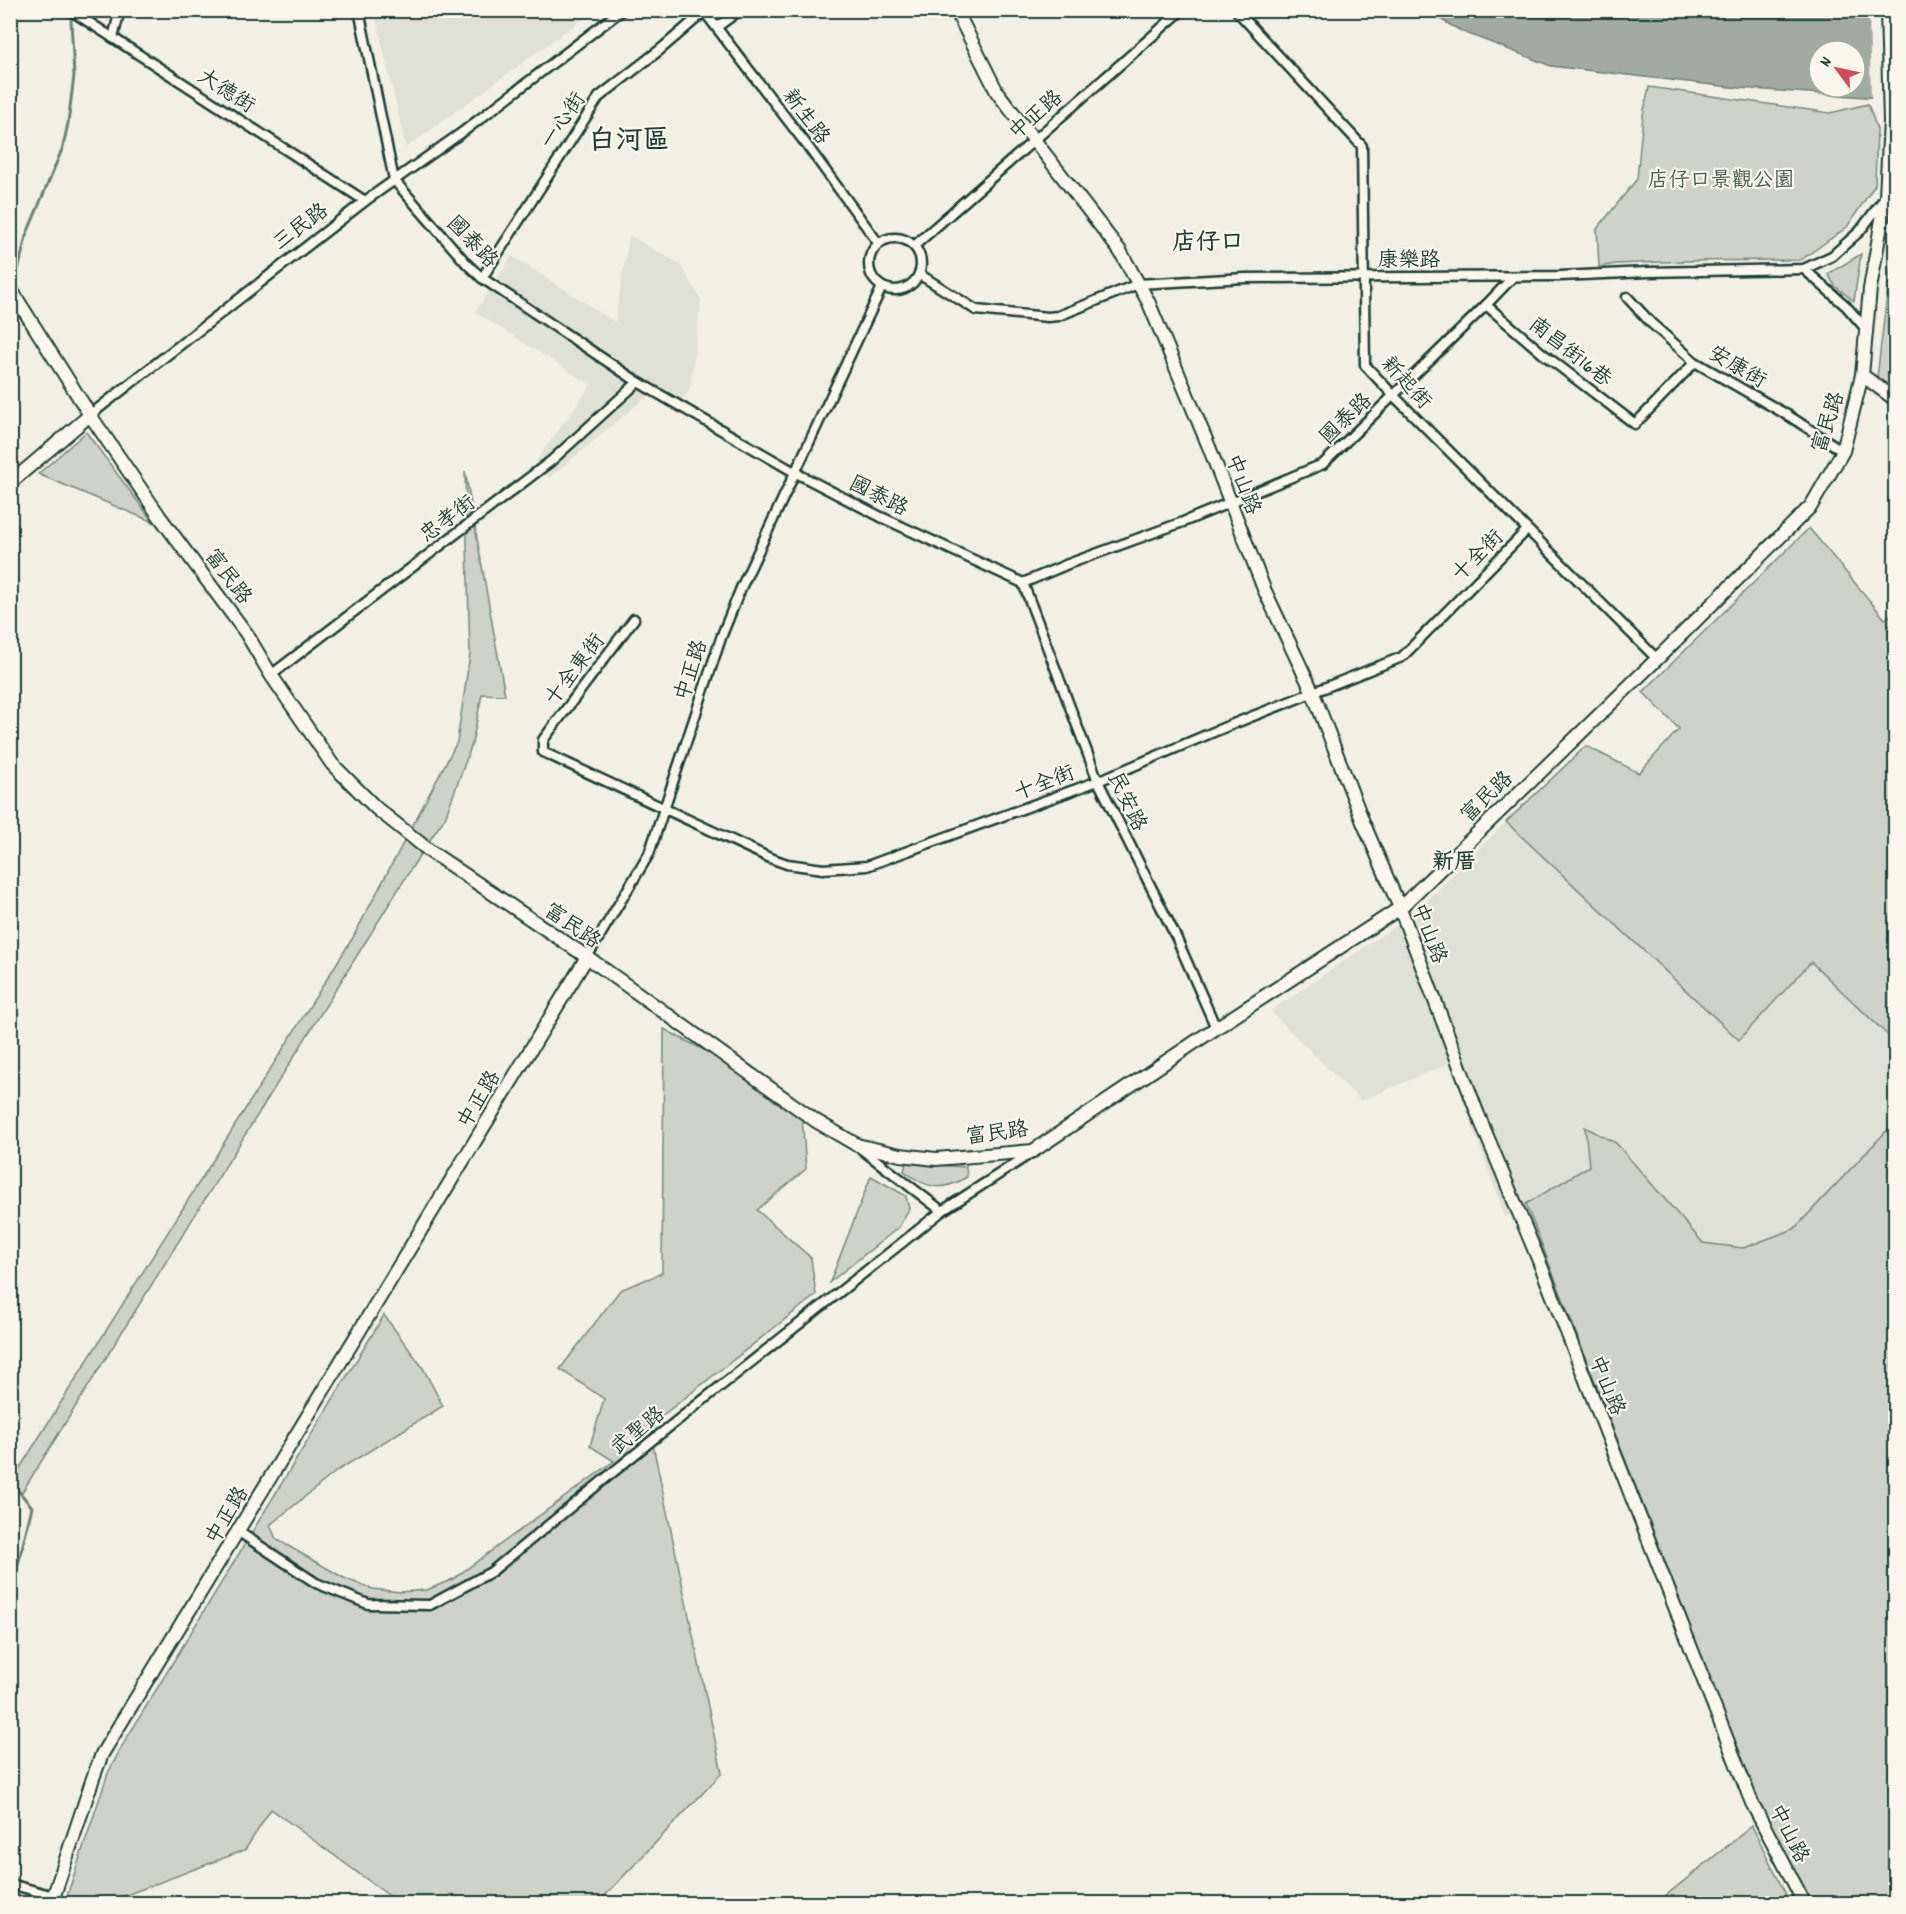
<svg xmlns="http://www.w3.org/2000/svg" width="1906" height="1914" viewBox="0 0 1906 1914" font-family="Dekko,'LXGW WenKai TC',sans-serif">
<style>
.built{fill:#e0e1d6}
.green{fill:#cfd2c8;stroke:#77887e;stroke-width:1.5}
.water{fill:#a2aba1;stroke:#6e7f75;stroke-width:1.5;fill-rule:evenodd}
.pier{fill:#f2f0e5}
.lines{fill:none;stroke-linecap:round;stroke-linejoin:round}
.stream{stroke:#6e7f75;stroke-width:3}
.street-casing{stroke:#1f3d34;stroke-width:13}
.secondary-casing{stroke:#1f3d34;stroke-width:16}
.street{stroke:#fbf7ec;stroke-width:8}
.secondary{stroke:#fbf7ec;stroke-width:12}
.labels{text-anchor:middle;stroke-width:4.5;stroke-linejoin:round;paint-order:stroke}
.street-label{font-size:21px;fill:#1f3d34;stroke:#fbf7ec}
.park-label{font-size:21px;fill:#425b52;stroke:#fbf7ec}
.neighbourhood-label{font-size:22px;font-weight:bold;fill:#1f3d34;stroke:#fbf7ec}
.quarter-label{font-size:24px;font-weight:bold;fill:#1f3d34;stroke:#fbf7ec}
.district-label{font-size:27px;font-weight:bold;fill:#1f3d34;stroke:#fbf7ec}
</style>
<rect width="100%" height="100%" fill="#f2f0e5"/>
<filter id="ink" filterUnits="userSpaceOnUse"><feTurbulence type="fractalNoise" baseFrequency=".0167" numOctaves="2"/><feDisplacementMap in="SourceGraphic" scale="12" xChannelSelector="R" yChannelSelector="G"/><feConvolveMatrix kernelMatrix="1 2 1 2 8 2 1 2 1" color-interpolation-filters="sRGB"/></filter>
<g filter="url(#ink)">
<g class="built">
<polygon points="374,10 594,10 594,11 406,148"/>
<polygon points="629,235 680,264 701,300 690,389 677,408 651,393 549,478 536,461 591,385 475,312 512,256 615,322"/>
<polygon points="1506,822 1739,1040 1811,962 1895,1042 1895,1123 1794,1229 1743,1248 1703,1243 1616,1143 1586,1128 1589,1166 1505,1217 1450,1063 1361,1101 1270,1011 1412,915"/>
</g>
<g class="green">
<polygon points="1649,87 1830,113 1868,104 1877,129 1875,185 1847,227 1801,260 1686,261 1616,264 1599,267 1597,229 1637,179 1643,115"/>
<polygon points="1895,228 1895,405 1875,394"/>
<polygon points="1861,254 1854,301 1835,286 1828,274"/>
<polygon points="86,432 153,522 38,474"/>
<polygon points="465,471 505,695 482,694 472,744 445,818 421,853 21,1494 11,1482 352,939 457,742 470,654"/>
<polygon points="1809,528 1885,619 1895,612 1895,1042 1811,962 1739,1040 1506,822 1586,746 1639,773 1679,729 1643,692"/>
<polygon points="664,1029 751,1075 802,1117 806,1169 757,1210 811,1258 816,1295 649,1426 722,1773 598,1903 399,1903 271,1809 245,1850 108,1902 65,1902 108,1773 122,1746 384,1315 423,1368 443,1406 338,1470 270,1525 276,1539 344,1578 372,1589 400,1592 427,1590 453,1579 614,1461 590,1446 604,1399 560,1369 620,1290 662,1273"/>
<polygon points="1895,1122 1895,1903 1810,1903 1760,1806 1526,1204 1589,1166 1585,1127 1616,1143 1703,1243 1743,1248 1794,1229"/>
<path d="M906 1163 966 1167 967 1177C941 1193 926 1188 904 1171Z"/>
<polygon points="871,1176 906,1196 909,1209 899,1227 830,1282"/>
<polygon points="1752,1826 1790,1903 1663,1903 1664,1897"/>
</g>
<path class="water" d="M1426 11H1880L1879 98 1739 88 1551 66 1461 31ZM1819 51H1855V87H1819Z"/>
<polygon class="pier" points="1883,10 1884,37 1882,98 1879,101 1871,100 1869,11"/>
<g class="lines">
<g class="stream">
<polyline points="16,280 26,236 63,147 68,123 74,76 71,20"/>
<polyline points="10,1481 32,1507 17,1569 15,1615 10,1629"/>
</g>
<g class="street-casing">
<g id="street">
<polyline points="70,10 365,201"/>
<polyline points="359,10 394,180 467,264 482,278 638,382 796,473 881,517 1023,583 1068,564 1183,522 1323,464 1486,305 1513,277"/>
<polyline points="703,10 806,144 879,244"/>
<polyline points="1236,10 1362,146 1365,365 1394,396 1657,659"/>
<polyline points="717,27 740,10"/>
<polyline points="113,38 120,10"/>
<circle cx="895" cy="264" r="26"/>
<polyline points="914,246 1182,10"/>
<polyline points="1804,269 1846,306 1865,328"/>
<polyline points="919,274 976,310 1048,317 1058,316 1138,284 1245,278 1560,276 1648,272 1804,269 1832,256 1860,231 1884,199"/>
<polyline points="482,278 599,97 661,49 704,12"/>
<polyline points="1627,297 1651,323 1695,362 1789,416 1843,451"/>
<polyline points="1486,305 1542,353 1635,424 1695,362"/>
<polyline points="90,415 365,201 464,131 622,10"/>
<polyline points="1023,583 1098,781 1176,937 1216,1028"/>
<polyline points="634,619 543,740 543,752 770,858 787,864 823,869 867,866 1098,781 1223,728 1402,657 1527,530"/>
<polyline points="271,675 551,461 638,382"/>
<polyline points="587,957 649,854 722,635 741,588 882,287"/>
<polyline points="860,1148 942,1211"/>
<polyline points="239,1532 316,1583 368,1604 430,1605 491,1572 650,1442 942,1211 1033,1152"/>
<polyline points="10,1884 54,1896"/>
</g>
</g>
<g class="secondary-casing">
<g id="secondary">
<polyline points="956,10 997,92 1120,251 1148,301 1209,447 1264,589 1313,693 1363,822 1400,908 1477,1112 1539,1261 1752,1803 1805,1904"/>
<polyline points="10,288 90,415 160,517 246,633 271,675 332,764 376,808 431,852 587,957 816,1121 857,1145 900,1155 936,1159 1033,1151 1216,1028 1400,908 1657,659 1811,506 1843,451 1862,375 1870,289 1886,196 1890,121 1887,10"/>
<polyline points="1862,375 1896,400"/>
<polyline points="10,483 90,415"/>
<polyline points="51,1904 93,1778 102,1754 587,957"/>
</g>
</g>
<use href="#street" class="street"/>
<use href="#secondary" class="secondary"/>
</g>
</g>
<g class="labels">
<g class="street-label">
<text transform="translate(227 90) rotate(33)" y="7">大德街</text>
<text transform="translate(1035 114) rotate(-41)" y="7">中正路</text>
<text transform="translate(807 116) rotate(53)" y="7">新生路</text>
<text transform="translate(562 120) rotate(-56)" y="7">一心街</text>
<text transform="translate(300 226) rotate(-37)" y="7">三民路</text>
<text transform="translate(473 241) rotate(46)" y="7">國泰路</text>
<text x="1409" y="266">康樂路</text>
<text transform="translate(1571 351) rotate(38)" y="7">南昌街16巷</text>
<text transform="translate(1738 366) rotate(30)" y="7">安康街</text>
<text transform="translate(1407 382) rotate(47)" y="7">新起街</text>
<text transform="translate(1345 418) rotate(-44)" y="7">國泰路</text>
<text transform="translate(1827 422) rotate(-72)" y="7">富民路</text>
<text transform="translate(1244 484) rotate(69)" y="7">中山路</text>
<text transform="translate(879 495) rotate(27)" y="7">國泰路</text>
<text transform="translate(447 518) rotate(-37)" y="7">忠孝街</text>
<text transform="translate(1477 555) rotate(-45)" y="7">十全街</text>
<text transform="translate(229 576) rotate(53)" y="7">富民路</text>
<text transform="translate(574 669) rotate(-53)" y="7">十全東街</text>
<text transform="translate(690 670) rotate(-72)" y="7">中正路</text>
<text transform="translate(1044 782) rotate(-21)" y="7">十全街</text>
<text transform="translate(1486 796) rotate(-44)" y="7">富民路</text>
<text transform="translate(1128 801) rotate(64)" y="7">民安路</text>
<text transform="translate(573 925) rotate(34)" y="7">富民路</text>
<text transform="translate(1430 933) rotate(69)" y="7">中山路</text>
<text transform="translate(478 1099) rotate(-59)" y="7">中正路</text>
<text transform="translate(997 1132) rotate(-8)" y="7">富民路</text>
<text transform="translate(1608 1385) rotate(68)" y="7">中山路</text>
<text transform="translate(637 1430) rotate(-39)" y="7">武聖路</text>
<text transform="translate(226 1515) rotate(-59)" y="7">中正路</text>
<text transform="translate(1790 1833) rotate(63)" y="7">中山路</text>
</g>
<g class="park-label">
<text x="1721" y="186">店仔口景觀公園</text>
</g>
<g class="neighbourhood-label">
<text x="1454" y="868">新厝</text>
</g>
<g class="quarter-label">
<text x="1208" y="249">店仔口</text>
</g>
<g class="district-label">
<text x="629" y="148">白河區</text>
</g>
</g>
<rect width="1906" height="1914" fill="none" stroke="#fbf7ec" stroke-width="36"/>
<rect x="18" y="18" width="1870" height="1878" fill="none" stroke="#1f3d34" stroke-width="2" filter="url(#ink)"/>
<g transform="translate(1837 69) rotate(303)"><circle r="28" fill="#fbf7ec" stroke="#a3ada2" stroke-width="1.5"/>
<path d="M0-4.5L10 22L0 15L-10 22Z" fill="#d1495b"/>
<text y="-9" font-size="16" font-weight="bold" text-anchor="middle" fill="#1f3d34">N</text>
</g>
</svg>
